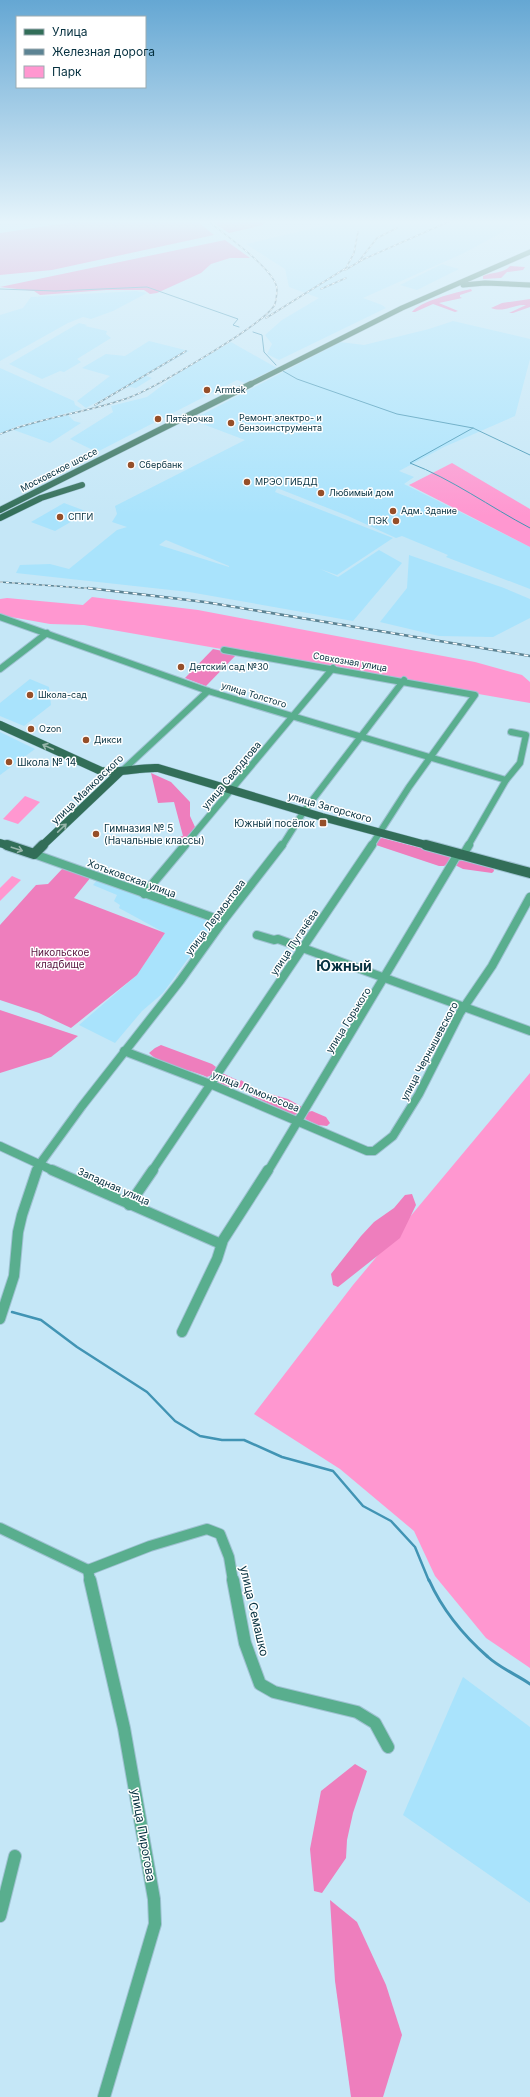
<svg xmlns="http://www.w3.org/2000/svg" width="530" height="2097" viewBox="0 0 530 2097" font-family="Inter,sans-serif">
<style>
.built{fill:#a9e3fc;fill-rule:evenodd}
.green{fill:#ff97d0}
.forest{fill:#ee7ebd}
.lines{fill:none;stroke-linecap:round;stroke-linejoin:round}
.stream-far2{stroke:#4194b4;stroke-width:1}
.stream-far1{stroke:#4194b4;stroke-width:2.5}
.stream{stroke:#4194b4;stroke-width:3}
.minor-far3-casing{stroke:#9fc2d2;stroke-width:8}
.minor-far2-casing{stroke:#9fc2d2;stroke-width:10}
.minor-far1-casing{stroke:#9fc2d2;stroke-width:12}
.minor-casing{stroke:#9fc2d2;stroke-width:14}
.major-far3-casing{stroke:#9fc2d2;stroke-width:6}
.major-far2-casing{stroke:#9fc2d2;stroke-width:7}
.major-far1-casing{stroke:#9fc2d2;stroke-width:9}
.major-casing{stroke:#9fc2d2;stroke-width:12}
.minor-far3{stroke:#59ae8e;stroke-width:6}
.minor-far2{stroke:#59ae8e;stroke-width:8}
.minor-far1{stroke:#59ae8e;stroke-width:10}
.minor{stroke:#59ae8e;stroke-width:12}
.major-far3{stroke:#326e58;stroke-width:5}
.major-far2{stroke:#326e58;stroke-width:6}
.major-far1{stroke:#326e58;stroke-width:8}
.major{stroke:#326e58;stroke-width:10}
.rail-far1-casing{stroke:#5c8393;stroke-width:1.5}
.rail-casing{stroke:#5c8393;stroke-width:2.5}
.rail-far1{stroke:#fff;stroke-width:1;stroke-dasharray:3;stroke-linecap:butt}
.rail{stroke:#fff;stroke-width:1.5;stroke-dasharray:4.5;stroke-linecap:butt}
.oneway{stroke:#98b6ac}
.poi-dot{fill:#964f29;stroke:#fff;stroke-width:1.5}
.labels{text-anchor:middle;stroke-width:3;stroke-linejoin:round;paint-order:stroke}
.far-poi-label{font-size:9px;fill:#05303f;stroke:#fff;text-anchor:start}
.far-street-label{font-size:9px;fill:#05303f;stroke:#fff}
.poi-label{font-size:10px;fill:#05303f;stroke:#fff;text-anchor:start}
.street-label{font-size:10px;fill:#05303f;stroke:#fff}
.park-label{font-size:10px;fill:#57123d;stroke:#fff}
.near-street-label{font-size:12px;fill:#05303f;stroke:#fff}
.district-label{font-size:14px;font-weight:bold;fill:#05303f;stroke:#fff}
</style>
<rect width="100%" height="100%" fill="#c5e7f7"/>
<g class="built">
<polygon points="340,222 521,222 464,253 363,298 382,305 386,308 279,360 267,354 272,344 265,335 282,320 319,298 289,287 285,269 246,244"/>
<polygon points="442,264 459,269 417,290 400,285"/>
<polygon points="136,291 147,293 113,311 91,319 83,317 68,323 0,361 0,315 23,308 31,297"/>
<path d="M453 321 530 339V359L515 416 444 447 399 471 414 477 404 484 530 547V589L446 557 448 555 402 536 396 538 348 516 277 488 275 492 393 538 337 575 320 569 338 577 379 550 402 563 353 621 189 592 16 573 20 565 50 564 69 569 117 530 127 527 112 522 117 514 115 506 245 440 192 420 340 342 364 345 429 329ZM166 540 229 566V567L159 545Z"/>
<polygon points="79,323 87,325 85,326 107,331 106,334 111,338 77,359 81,362 64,372 60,371 42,379 9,364"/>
<polygon points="149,341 189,351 146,376 152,378 136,388 130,387 120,389 86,408 77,401 110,376 82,368 106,354 125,356"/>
<polygon points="231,342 277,368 245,383 237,380 97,452 70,439 113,412 111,406 147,397 177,374"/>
<polygon points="0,368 74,401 75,405 82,409 17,426 0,435"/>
<polygon points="68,415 74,421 81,423 50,443 14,430 30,424"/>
<polygon points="64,503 88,512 55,531 31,522"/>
<polygon points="409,555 504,588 530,599 530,618 493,637 439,636 380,622 407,588"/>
<polygon points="30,679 49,687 51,705 24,726 0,716 0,703"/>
<polygon points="0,732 35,749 0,775"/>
<polygon points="98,879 216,920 163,993 142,1011 115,1043 79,1025 137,975 165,933 119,908 120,905 114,901 117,895 93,885"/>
<polygon points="463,1677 530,1727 530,1903 403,1815"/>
</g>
<g class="green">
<polygon points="452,463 530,509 530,547 409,485"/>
<polygon points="92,597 198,610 475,662 522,675 530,682 530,703 84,625 50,624 0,615 0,599 7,598 83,605"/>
<polygon points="25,796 40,802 18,824 3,819"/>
<polygon points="12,876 21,880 0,901 0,888"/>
<polygon points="530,1073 530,1668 486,1638 435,1576 414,1531 340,1469 254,1414 353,1285"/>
</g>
<g class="forest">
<polygon points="74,222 198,222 214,235 52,270 0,275 0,233"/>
<polygon points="212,222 266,222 263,225 229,233"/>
<polygon points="225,240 250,258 230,258 211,264 201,273 157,293 150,294 144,290 106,290 40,295 34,291 0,287"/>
<path d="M510 266 525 267 523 270 507 272 501 278 483 279V276C492 272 505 273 510 266Z"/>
<path d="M471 289 472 291 460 295V297L462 298 439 303 458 311 455 312 433 304 415 312H412C419 302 456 292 471 289Z"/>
<path d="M530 299V307L513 313H509L526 305C513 304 505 313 491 308L502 303Z"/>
<polygon points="213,649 237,654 206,686 185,678"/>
<path d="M151 773 171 782 190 802V816L195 827C192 834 185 843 177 845L168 840 183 836 174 802 158 803Z"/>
<polygon points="382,838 451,856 449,862 444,866 439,866 376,845 379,839"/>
<polygon points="458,859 493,867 494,871 492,873 463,869 455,865"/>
<polygon points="63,868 91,877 74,898 165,933 137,975 71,1028 39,1013 0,1000 0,925 36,885 48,884"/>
<polygon points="0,1010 78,1036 51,1057 0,1073"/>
<path d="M161 1045 212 1064 216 1067 212 1075 207 1077C190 1069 163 1067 149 1053L155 1048Z"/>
<polygon points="222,1073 237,1080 231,1088 216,1082"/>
<polygon points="241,1080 256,1090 288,1099 302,1107 298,1114 294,1115 252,1096 251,1091 246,1088 236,1088"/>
<polygon points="312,1111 326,1117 330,1123 327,1126 318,1125 305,1119 308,1112"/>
<polygon points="412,1194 416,1205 400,1238 338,1287 333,1285 331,1274 361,1236 374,1222 394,1208 405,1195"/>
<polygon points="355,1764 367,1771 353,1813 347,1840 346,1858 322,1893 314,1891 310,1849 321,1791"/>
<polygon points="330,1900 357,1922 386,1985 402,2035 383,2097 351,2097 335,1981"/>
</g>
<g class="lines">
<g class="stream-far2">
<polyline points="0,289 55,291 147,287 238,319 233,325 239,327"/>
<polyline points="253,332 262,335 264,352 276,365"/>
<polyline points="283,371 297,379 397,414 473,428 530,455"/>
<path d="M473 428 410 463C452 479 490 507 530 528"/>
</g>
<polyline class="stream-far1" points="12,1312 41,1320 77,1347 147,1392 175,1421 200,1436 222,1440 244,1440 282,1457 333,1471 363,1506 391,1521 415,1547 429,1581"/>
<path class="stream" d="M429 1580C442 1609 464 1636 488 1657 500 1668 517 1675 530 1684"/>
<g class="minor-far3-casing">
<g id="minor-far3">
<polyline points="0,617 208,691 506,780"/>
<polyline points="224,650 475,695 409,787 371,846"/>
<polyline points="0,669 47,633"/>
<polyline points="123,770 208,691"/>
<polyline points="184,846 333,668"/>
<polyline points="282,846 304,811 404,680"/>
<polyline points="468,846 506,780 520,763 526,735 511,732"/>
</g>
</g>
<g class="minor-far2-casing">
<g id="minor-far2">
<polyline points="34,854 223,921"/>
<polyline points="144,894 185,845"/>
<polyline points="257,935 274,940 278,939 530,1031"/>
<polyline points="124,1051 210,1084 367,1151 374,1151 393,1136 419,1094 460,1013 492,966 530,897"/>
<polyline points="0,1146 54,1171"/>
<polyline points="37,1171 39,1165 82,1106 180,981 223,921 282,845"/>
<polyline points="152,1171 372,845"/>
<polyline points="268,1171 456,857 463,855 469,845"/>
</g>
</g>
<g class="minor-far1-casing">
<g id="minor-far1">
<polyline points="52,1170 221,1244"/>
<polyline points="129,1205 153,1170"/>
<polyline points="0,1319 14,1276 18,1232 22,1215 37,1170"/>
<polyline points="182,1332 217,1259 223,1240 268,1170"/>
<polyline points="0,1528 88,1570"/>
<polyline points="88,1570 90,1581"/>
<polyline points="88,1570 150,1546 207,1529 220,1534 229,1557 233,1581"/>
</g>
</g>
<g class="minor-casing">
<g id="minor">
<polyline points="90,1580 124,1728 154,1899 155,1924 104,2097"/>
<polyline points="233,1580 245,1643 260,1684 274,1692 357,1712 375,1723 388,1747"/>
<polyline points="0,1916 15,1856"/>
</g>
</g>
<g class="major-far3-casing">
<g id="major-far3">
<polyline points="463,285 485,283 530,285"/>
<polyline points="249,385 402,308 530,252"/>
</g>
</g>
<g class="major-far2-casing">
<g id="major-far2">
<polyline points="0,510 251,384"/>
<polyline points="0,518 41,498 82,485"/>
</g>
</g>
<g class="major-far1-casing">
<g id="major-far1">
<path d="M0 725 101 771C120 774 139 767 158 768L322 817 430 846"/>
<polyline points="0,843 10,846"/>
<polyline points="42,846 121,771"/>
</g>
</g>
<g class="major-casing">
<g id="major">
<polyline points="7,845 34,854 43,845"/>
<polyline points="426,845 530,873"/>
</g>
</g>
<use href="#minor-far3" class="minor-far3"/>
<use href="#minor-far2" class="minor-far2"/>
<use href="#minor-far1" class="minor-far1"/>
<use href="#minor" class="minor"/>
<use href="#major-far3" class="major-far3"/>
<use href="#major-far2" class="major-far2"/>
<use href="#major-far1" class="major-far1"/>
<use href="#major" class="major"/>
<g class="rail-far1-casing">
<g id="rail-far1">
<polyline points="359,261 377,238 397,228"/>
<polyline points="345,270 364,259 448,222"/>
<polyline points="321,289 346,278"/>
<polyline points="266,318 346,268 354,253 358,232"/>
<polyline points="95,405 186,351"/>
<path d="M0 434C42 417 86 413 128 398 153 389 261 326 274 306 276 303 277 293 277 289 276 270 224 234 209 222"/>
<polyline points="0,582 97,589"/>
</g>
</g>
<g class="rail-casing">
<polyline id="rail" points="88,588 205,602 530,656"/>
</g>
<use href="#rail-far1" class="rail-far1"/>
<use href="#rail" class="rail"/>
</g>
<defs><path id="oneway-shaft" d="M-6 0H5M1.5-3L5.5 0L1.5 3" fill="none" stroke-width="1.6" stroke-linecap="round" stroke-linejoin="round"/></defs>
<g class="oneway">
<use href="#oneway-shaft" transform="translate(48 747) rotate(-155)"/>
<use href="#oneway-shaft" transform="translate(62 828) rotate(-44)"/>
<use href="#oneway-shaft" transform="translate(17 849) rotate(18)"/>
</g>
<linearGradient id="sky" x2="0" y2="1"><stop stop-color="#65a7d3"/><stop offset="0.43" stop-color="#e5f4fb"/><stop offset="1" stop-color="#e5f4fb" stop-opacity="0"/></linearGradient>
<rect width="530" height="516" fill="url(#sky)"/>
<g class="poi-dot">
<circle cx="207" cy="390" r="4"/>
<circle cx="158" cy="419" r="4"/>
<circle cx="231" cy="423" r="4"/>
<circle cx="131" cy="465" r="4"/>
<circle cx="247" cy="482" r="4"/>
<circle cx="321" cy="493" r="4"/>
<circle cx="393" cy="511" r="4"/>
<circle cx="60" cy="517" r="4"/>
<circle cx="396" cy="521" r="4"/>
<circle cx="181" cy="667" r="4"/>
<circle cx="30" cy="695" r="4"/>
<circle cx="31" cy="729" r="4"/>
<circle cx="86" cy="740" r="4"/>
<circle cx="9" cy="762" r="4"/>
<rect x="319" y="819" width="8" height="8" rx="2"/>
<circle cx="96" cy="834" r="4"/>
</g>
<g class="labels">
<g class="far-poi-label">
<text x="215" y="393">Armtek</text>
<text x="239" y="421">Ремонт электро- и<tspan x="239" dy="10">бензоинструмента</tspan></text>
<text x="166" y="422">Пятёрочка</text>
<text x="139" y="468">Сбербанк</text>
<text x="255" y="485">МРЭО ГИБДД</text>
<text x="329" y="496">Любимый дом</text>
<text x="401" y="514">Адм. Здание</text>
<text x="68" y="520">СПГИ</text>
<text x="388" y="524" text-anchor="end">ПЭК</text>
<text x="189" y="670">Детский сад №30</text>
<text x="38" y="698">Школа-сад</text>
<text x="39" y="732">Ozon</text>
<text x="94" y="743">Дикси</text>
</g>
<g class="far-street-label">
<text transform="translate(59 470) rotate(-27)" y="3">Московское шоссе</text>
<text transform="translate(350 662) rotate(10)" y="3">Совхозная улица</text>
<text transform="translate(254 695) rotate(17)" y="3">улица Толстого</text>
</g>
<g class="poi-label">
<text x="17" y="766">Школа № 14</text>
<text x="315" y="827" text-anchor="end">Южный посёлок</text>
<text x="104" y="832">Гимназия № 5<tspan x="104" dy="12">(Начальные классы)</tspan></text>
</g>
<g class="street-label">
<text transform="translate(231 775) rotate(-50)" y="4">улица Свердлова</text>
<text transform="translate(87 789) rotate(-44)" y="4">улица Маяковского</text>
<text transform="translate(330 807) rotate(16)" y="4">улица Загорского</text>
<text transform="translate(132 878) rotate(20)" y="4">Хотьковская улица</text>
<text transform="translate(215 917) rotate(-53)" y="4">улица Лермонтова</text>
<text transform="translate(294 942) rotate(-56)" y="4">улица Пугачёва</text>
<text transform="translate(348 1020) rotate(-58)" y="4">улица Горького</text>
<text transform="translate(429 1051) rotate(-62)" y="4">улица Чернышевского</text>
<text transform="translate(256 1091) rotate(22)" y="4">улица Ломоносова</text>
<text transform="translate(114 1186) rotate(24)" y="4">Западная улица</text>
</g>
<g class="park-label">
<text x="60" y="956">Никольское<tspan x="60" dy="12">кладбище</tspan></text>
</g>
<g class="near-street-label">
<text transform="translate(254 1611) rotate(77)" y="4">улица Семашко</text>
<text transform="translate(143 1835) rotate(80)" y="4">улица Пирогова</text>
</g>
<g class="district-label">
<text x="344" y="971">Южный</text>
</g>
</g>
<rect x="16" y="16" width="130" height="72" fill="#ffffff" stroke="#9bacb2"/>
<rect x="24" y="29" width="20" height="6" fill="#326e58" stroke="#9bacb2"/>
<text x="52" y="36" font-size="12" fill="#05303f">Улица</text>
<rect x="24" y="49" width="20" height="6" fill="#5c8393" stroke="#9bacb2"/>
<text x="52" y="56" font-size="12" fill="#05303f">Железная дорога</text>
<rect x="24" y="66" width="20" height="12" fill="#ff97d0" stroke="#9bacb2"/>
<text x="52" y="76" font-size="12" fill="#05303f">Парк</text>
</svg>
